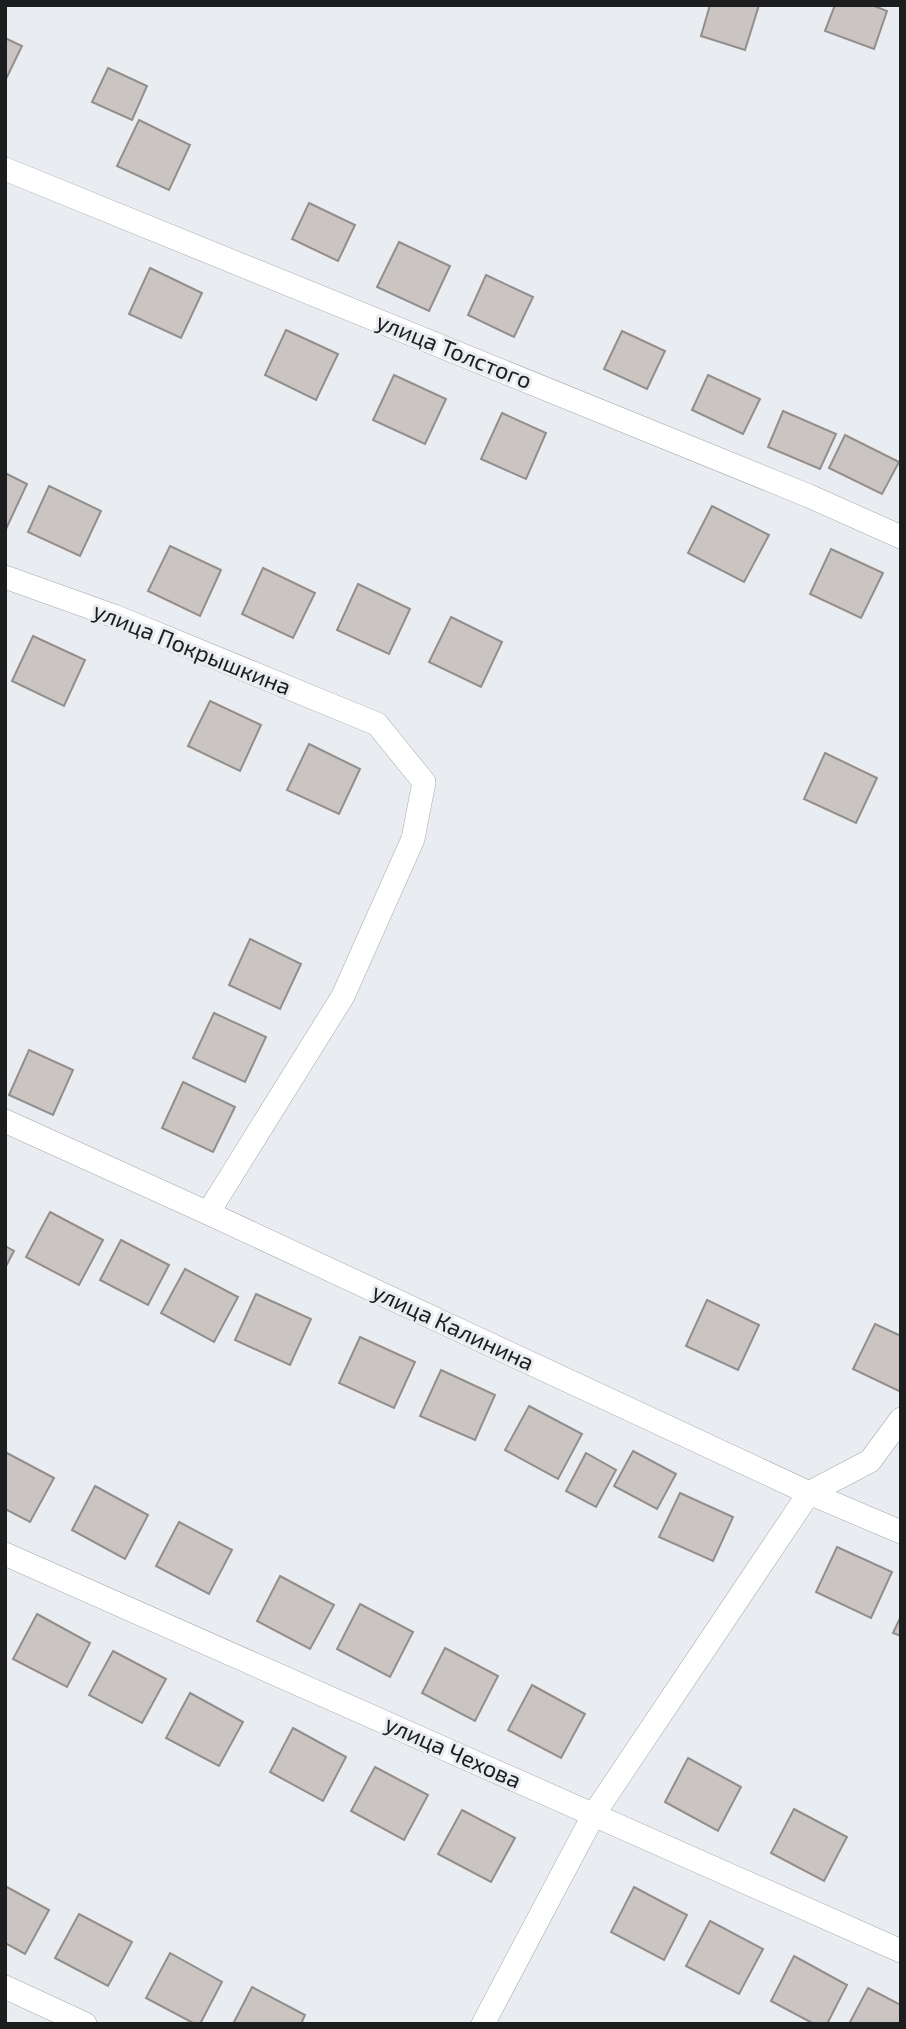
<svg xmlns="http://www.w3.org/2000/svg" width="906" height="2029" viewBox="0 0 906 2029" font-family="'Exo 2',sans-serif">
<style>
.building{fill:#cac5c3;stroke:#938e8c;stroke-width:2}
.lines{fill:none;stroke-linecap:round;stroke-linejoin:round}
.minor-casing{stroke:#a6a9ac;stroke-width:24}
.minor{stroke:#fff;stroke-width:23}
.labels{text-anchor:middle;stroke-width:6;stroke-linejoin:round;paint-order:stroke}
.street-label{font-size:23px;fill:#1c1d1e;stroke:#e9ecf0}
</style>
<rect width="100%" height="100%" fill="#e9ecf0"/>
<g class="building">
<polygon points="710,5 759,5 745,50 701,36"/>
<polygon points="835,5 872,5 887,11 874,49 825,31"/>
<polygon points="5,38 22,46 6,79 5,79"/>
<polygon points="108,68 147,86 132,120 92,102"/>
<polygon points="139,120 190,145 169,190 117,166"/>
<polygon points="309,203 355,225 338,261 292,239"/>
<polygon points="399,242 450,266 429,311 377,287"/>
<polygon points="150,268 202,293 181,338 129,314"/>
<polygon points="486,275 533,297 514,337 468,315"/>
<polygon points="286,330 338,354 316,400 265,375"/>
<polygon points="622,331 665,351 647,389 604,369"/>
<polygon points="394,375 446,399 425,444 373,420"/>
<polygon points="708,375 760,399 743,434 692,410"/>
<polygon points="783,411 836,434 820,469 768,447"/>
<polygon points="502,413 546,433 526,479 481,459"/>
<polygon points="845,435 899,462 882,494 829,468"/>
<polygon points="5,473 27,484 6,529 5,529"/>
<polygon points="49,486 101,511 80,556 28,532"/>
<polygon points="712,506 769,535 744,582 688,553"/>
<polygon points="170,546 221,570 200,616 148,591"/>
<polygon points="831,549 883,573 861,618 810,594"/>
<polygon points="263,568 315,593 293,638 242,614"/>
<polygon points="358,584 410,609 389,654 337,630"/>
<polygon points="451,617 502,642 481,687 429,662"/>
<polygon points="33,636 85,660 64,706 12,681"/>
<polygon points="210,701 261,725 240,771 188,746"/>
<polygon points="309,744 360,769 339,814 287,790"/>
<polygon points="825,753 877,778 856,823 804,799"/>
<polygon points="250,939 301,964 280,1009 229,985"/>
<polygon points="214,1013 266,1037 245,1082 193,1058"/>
<polygon points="29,1050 73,1070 53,1115 9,1095"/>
<polygon points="183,1082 235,1107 213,1152 162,1128"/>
<polygon points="50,1212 103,1240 79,1285 26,1257"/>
<polygon points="121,1240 169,1265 148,1305 100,1280"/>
<polygon points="5,1246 14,1251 5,1268"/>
<polygon points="185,1269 238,1297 214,1342 161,1313"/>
<polygon points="256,1294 311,1319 290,1365 235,1340"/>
<polygon points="707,1300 759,1325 738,1370 686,1346"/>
<polygon points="875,1324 901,1336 901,1392 853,1369"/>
<polygon points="360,1337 415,1362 394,1408 339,1383"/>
<polygon points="441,1370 495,1395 475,1440 420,1416"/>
<polygon points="529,1406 582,1434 558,1479 505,1450"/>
<polygon points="633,1451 676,1474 657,1509 614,1486"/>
<polygon points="5,1452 54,1478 30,1522 5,1509"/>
<polygon points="586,1453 616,1470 596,1507 566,1491"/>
<polygon points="95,1486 148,1515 125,1559 72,1530"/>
<polygon points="680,1493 733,1517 713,1561 659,1537"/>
<polygon points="179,1522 232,1550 209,1594 156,1566"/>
<polygon points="837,1547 892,1572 871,1618 816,1592"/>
<polygon points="280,1576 334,1605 310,1649 257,1621"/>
<polygon points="360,1604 413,1632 390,1677 337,1649"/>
<polygon points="37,1614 90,1643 67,1687 13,1659"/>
<polygon points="901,1616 901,1636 893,1633"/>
<polygon points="445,1648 498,1676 475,1721 422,1693"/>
<polygon points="113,1651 166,1679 142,1723 89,1695"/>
<polygon points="532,1685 585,1714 561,1758 508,1730"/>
<polygon points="190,1693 243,1722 219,1766 166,1738"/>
<polygon points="293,1728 346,1757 323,1801 270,1772"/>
<polygon points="688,1758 741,1787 718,1831 665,1802"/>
<polygon points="375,1767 428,1795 404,1840 351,1811"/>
<polygon points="794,1809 847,1837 824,1881 771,1853"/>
<polygon points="462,1810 515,1838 491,1882 438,1854"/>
<polygon points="5,1886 49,1910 25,1954 5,1943"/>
<polygon points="634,1887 687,1915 664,1960 611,1932"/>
<polygon points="79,1914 132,1942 108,1986 55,1958"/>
<polygon points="710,1921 763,1949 739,1994 686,1966"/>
<polygon points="170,1953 222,1982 200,2024 195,2024 146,1998"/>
<polygon points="794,1956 847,1985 827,2024 814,2024 771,2001"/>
<polygon points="252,1987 305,2015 301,2024 233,2024"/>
<polygon points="868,1988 901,2005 901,2024 849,2024"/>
</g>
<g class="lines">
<g class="minor-casing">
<g id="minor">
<polyline points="5,169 809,496 901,537"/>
<polyline points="5,577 114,616 377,724 424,782 413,839 343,996 208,1213"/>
<polyline points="5,1121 208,1213 809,1493 901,1532"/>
<polyline points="5,1554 901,1951"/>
<polyline points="5,1987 85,2024"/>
<polyline points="483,2024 594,1814 809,1493 870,1461 901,1419"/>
</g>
</g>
<use href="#minor" class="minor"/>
</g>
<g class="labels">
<g class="street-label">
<text transform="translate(454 351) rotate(22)" y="8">улица Толстого</text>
<text transform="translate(192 649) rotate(22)" y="8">улица Покрышкина</text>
<text transform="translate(453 1327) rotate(25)" y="8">улица Калинина</text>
<text transform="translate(453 1752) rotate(24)" y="8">улица Чехова</text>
</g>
</g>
<rect width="906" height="2029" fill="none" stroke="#1c1d1e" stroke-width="14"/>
</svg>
